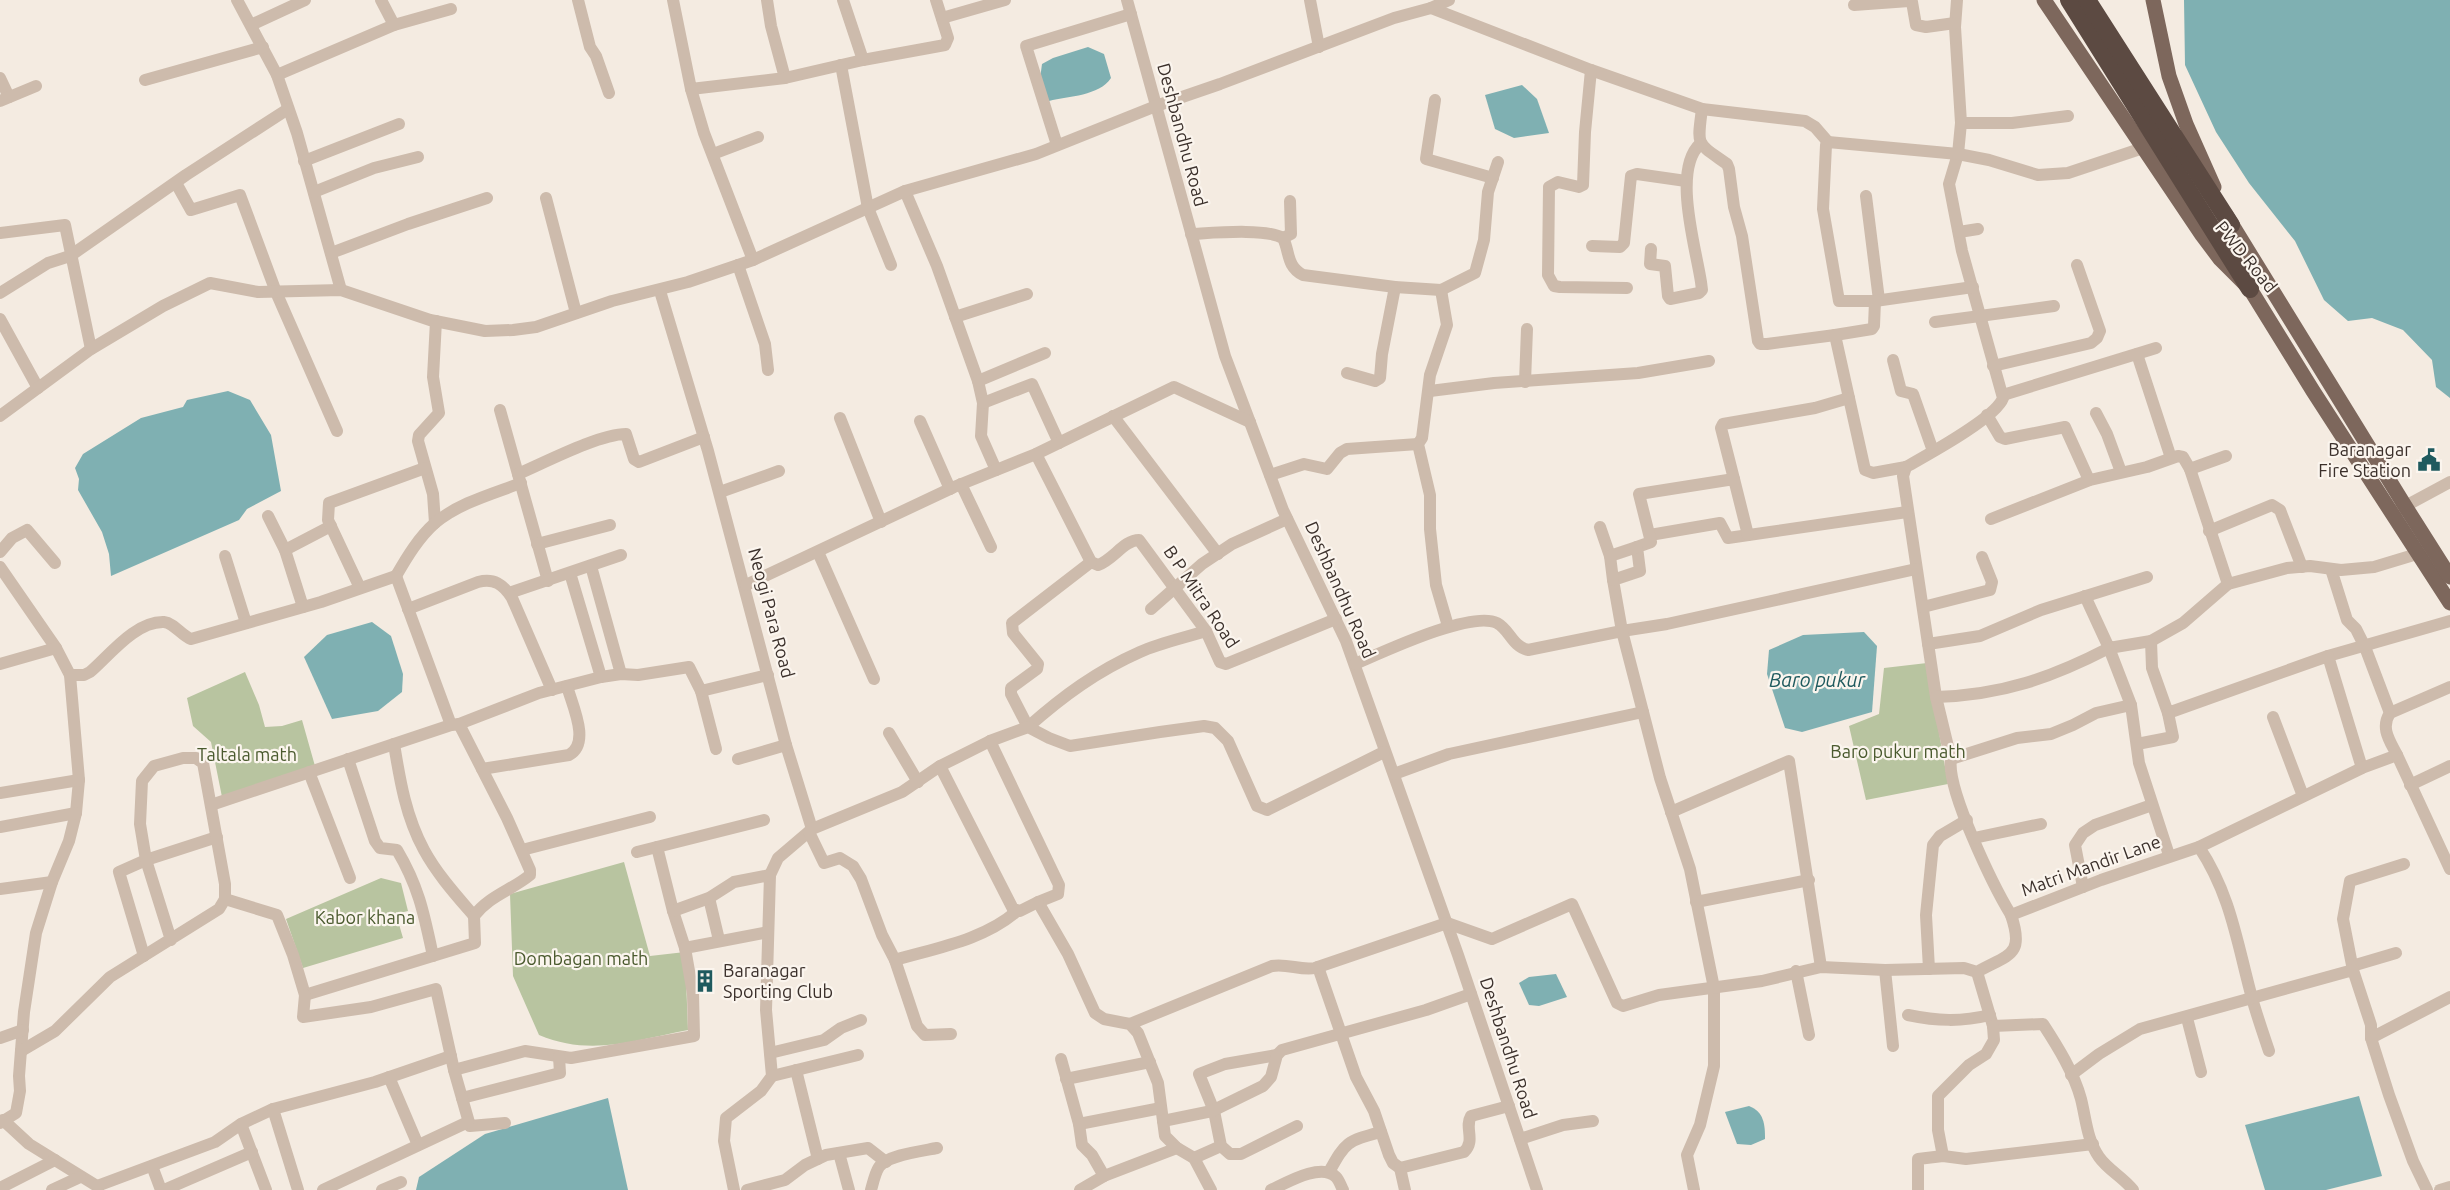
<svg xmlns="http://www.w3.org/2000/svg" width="2450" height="1190" viewBox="0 0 2450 1190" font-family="Ubuntu,sans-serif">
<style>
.green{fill:#b8c4a0}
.water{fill:#7fb0b2}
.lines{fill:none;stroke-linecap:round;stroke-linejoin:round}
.minor{stroke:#cdbbac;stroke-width:12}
.major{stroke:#7d675c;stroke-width:15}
.highway{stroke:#5c4a42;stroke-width:18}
.labels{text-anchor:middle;stroke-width:4.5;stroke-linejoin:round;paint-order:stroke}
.street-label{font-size:18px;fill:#3b302b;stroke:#fbf5ee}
.poi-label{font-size:18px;fill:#3b302b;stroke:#fbf5ee;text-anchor:end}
.park-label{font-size:18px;fill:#4a5a2e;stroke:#fbf5ee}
.water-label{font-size:20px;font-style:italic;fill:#1f5a5e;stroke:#fbf5ee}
</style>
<rect width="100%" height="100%" fill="#f4ebe1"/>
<g class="green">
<polygon points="1927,663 1948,784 1866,800 1849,726 1879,714 1884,668"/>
<polygon points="245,672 259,705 265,727 282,726 302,720 315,766 222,797 211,742 193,726 187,698"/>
<path d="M624 862 650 956 685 952 688 1030C635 1040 591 1057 539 1035L513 976 510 894Z"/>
<polygon points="381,878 401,883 408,911 396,914 403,938 303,968 286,919"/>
</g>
<g class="water">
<polygon points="2184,0 2450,0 2450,398 2436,387 2432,360 2403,330 2372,318 2348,321 2324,300 2295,241 2249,183 2216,132 2185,65"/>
<path d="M1088 47 1104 54 1111 78C1099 96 1069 96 1049 101L1040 79 1042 64 1053 58Z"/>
<polygon points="1522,85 1537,99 1549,133 1514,138 1495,129 1485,95"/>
<polygon points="228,391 250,400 271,435 281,491 247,509 239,520 111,576 109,554 102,532 78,490 79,479 75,468 83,454 141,418 183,407 187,400"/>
<polygon points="372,622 391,636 403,674 402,692 378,711 332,719 304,657 327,635"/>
<polygon points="1864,632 1877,646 1872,712 1802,732 1785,728 1767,674 1769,650 1803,635"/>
<polygon points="1556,974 1567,997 1539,1006 1529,1005 1519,983 1529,977"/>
<polygon points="2359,1096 2382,1176 2326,1190 2265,1190 2245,1125"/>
<polygon points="608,1098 628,1190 416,1190 419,1177 485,1134"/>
<path d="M1749 1106C1764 1112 1765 1124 1765 1139L1751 1145 1737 1144 1725 1112Z"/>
</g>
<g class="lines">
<g class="minor">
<polyline points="237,0 277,75 297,133 341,290"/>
<polyline points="381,0 394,25"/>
<polyline points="578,0 590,47 596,56 609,93"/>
<polyline points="673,0 691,89 785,78 771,26 767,0"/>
<polyline points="843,0 863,60 945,45 948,38 936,0"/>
<polyline points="1127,0 1225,356 1283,510 1346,641 1458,955 1537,1190"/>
<polyline points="1310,0 1319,47"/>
<path d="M1957 0 1955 27 1961 123 1958 154 1949 184 1962 251 2003 398C1996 418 1927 455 1906 467L1903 476 1936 697 1951 759C1946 789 1994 887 2011 915"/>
<polyline points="1854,5 1909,1 1912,2 1916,25 1926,27 1955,23"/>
<polyline points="1431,8 1591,70 1702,109 1805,121 1815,127 1828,142"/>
<polyline points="942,18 1005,0"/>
<polyline points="251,25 305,0"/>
<polyline points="841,65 868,208 891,265"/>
<polyline points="1591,70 1585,132 1583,185 1579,187 1558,182 1549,187 1548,275 1554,286 1560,287 1627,288"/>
<polyline points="277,75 394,25 451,9"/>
<polyline points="0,78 9,97"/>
<polyline points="785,78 863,60"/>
<polyline points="145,80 263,47"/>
<polyline points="691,89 704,133 753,260"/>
<polyline points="1435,100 1426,159 1493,178"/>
<polyline points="0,101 36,86"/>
<path d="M1702 109C1697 147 1696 142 1727 164L1729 169 1734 207 1742 236 1758 341 1760 344H1767L1835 335"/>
<polyline points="1961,123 2012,123 2068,116"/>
<polyline points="1057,145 1026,46 1131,14"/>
<polyline points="713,154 758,137"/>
<polyline points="304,161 399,124"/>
<polyline points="176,183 191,210 240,195 276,292 337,431"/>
<polyline points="905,191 937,266 978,381 983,403 981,436 996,470"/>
<polyline points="314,192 374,168 418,157"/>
<polyline points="1866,196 1879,300"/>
<polyline points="546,198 576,313"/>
<polyline points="1959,232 1978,229"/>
<polyline points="0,233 65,225 91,349"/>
<path d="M1191 234C1212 233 1266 228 1283 238 1290 252 1286 266 1303 275L1395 287 1441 290 1475 273 1484 240 1488 192 1498 162"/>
<polyline points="1283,238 1291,234 1290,201"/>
<polyline points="1592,246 1620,247 1624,243 1631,176 1637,174 1686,181"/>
<path d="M1651 249 1650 264 1665 266 1668 296 1670 299 1699 293 1702 290 1701 282C1696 248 1672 170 1700 144"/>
<polyline points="331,253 408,224 487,198"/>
<polyline points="738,265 765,344 768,370"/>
<polyline points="1973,287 1875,301 1839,301 1823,209 1826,145 1828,142 1958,154 1989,160 2038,175 2068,173 2143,148"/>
<polyline points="1441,290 1447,325 1430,375 1422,438 1418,444 1430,495 1430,529 1436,585 1448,626"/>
<polyline points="660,291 708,451 786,745 812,829 778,858 770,875 766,1010 772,1076 761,1091 726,1118 724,1141 734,1190"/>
<polyline points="0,293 48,263 70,256 186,175 288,109"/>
<polyline points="1875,301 1874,326 1872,329 1835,335 1865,470 1873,473 1906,467"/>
<polyline points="955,317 1027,294"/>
<polyline points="0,319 38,388"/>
<polyline points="1935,322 2054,306"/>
<polyline points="2137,354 2171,458"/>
<polyline points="1893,360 1901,391 1913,394 1933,451"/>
<polyline points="1993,366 2091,343 2097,338 2100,331 2077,265"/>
<polyline points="1347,373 1375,381 1380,378 1382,354 1395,287"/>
<polyline points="978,381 1045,353"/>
<polyline points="1525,382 1527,329"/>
<polyline points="1430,391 1494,383 1638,373 1709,361"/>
<polyline points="2003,395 2156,348"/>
<polyline points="983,403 1032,384 1059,443"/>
<polyline points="500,410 548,581"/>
<polyline points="2096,413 2107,434 2121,472"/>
<polyline points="1987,415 2000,437 2005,439 2065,427 2089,480"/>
<polyline points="0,416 91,349 163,306 210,283 258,292 341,290 430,320 485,331 513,330 536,327 612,301 688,282 753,260 905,191 1036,154 1156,106 1220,84 1394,18 1431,8 1449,0"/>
<polyline points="1113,416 1218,554"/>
<polyline points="840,418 881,522"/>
<polyline points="920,421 950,489"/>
<path d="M1036 454 1091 562 1098 565C1113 560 1124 540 1139 540L1206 631 1220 662 1226 664 1336 619"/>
<polyline points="2190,469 2228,584"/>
<path d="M518 474C544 463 599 434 626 434L634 459 639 462 704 437"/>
<polyline points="1270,475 1304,464 1327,469 1340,453 1347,449 1418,444"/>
<polyline points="1734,479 1721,428 1723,424 1815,408 1849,398"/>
<polyline points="961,484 991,547"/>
<polyline points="720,492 779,471"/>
<polyline points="2398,510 2450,482"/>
<polyline points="268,516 285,550 303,607"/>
<polyline points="1991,519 2090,480 2147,467 2178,456 2183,457 2190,469 2226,456"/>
<polyline points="435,523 433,494 418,441 419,435 439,413 433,377 436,321"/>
<polyline points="1600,527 1610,556"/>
<polyline points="2209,531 2272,505 2280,510 2302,567"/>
<polyline points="1650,535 1720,523 1728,538 1907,512"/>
<polyline points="1748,535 1734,479 1639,494 1651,542 1637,547 1640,571 1613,580 1622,631 1667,624 1916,569"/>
<polyline points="537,544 610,525"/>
<polyline points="285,550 331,526"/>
<polyline points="0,552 12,538 27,530 55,563"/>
<polyline points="818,552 874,679"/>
<polyline points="225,556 246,623"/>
<path d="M1091 562 1012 623 1013 633 1038 664 1037 669 1011 688V694L1028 727C1063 696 1097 671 1140 652 1160 643 1184 638 1206 631"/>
<polyline points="591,566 621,674"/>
<polyline points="0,567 56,648 70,675 79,780 76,813 69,841 52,882 36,933 24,1012 19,1076 20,1091 16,1113 0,1123"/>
<polyline points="2331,569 2347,620 2356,629 2365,647 2390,713"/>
<polyline points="570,573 601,677"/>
<path d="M396 576C407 557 419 537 435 523 459 503 492 494 521 483"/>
<polyline points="1613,580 1610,556 1637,547"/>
<polyline points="746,585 954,487 1036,454 1174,387 1250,422"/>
<polyline points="360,588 328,520 329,503 425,468"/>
<polyline points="509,593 621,555"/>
<polyline points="2085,596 2109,648 2151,641 2183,623 2228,584 2287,568 2310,566 2341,570 2374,567 2417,554"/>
<polyline points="1923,607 1990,590 1992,582 1982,557"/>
<path d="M408 609 478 582C494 578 503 584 512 598L552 690"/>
<polyline points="1151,609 1202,564 1232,544 1287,519"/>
<polyline points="2151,641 2152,668 2168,713 2328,656 2450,621"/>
<polyline points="1928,644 1980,636 2041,610 2147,577"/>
<polyline points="2328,656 2362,768"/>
<polyline points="0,664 56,648"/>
<path d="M1355 664C1381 653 1471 610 1497 623 1510 630 1512 646 1528 650L1622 631 1643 712"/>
<path d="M70 675H84L90 672C109 656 135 621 164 622 174 623 182 636 191 639L321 602 396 576 451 725 211 805"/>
<polyline points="701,691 716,749"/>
<path d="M1936 697C2002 695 2051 678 2109 648L2131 705 2139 763 2169 855"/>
<polyline points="2273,717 2303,796"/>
<polyline points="459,724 539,693 601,677 621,674 638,675 689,667 701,691 768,675"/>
<polyline points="889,733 918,782"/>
<polyline points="990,741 1059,885 1058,894 1038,902 1068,954 1095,1013 1104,1019 1130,1024 1138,1033 1158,1083 1165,1136 1177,1148 1194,1158 1211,1190"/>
<path d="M394 744C400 781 406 817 424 850 437 874 456 895 474 916"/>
<polyline points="2137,744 2173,737 2168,713"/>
<polyline points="2397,755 2450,869"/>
<path d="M348 759 375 841 380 848 397 850C419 887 424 914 433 956"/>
<polyline points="738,759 786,745"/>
<polyline points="1951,759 2017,738 2051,734 2073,725 2096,713 2131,705"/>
<polyline points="940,766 1013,909 1020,911 1038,902"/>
<path d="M482 769 569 755C591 743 572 705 567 686"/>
<polyline points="309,772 350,878"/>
<polyline points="1394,774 1449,754 1643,712 1660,778 1690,869 1714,988 1714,1066 1700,1125 1687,1155 1694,1190"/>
<polyline points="2410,785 2450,766"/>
<polyline points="0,793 79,780"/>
<polyline points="1671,812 1789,761 1821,967"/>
<polyline points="0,827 76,813"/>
<polyline points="812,829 902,792 940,766 990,741 1028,727 1049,738 1070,746 1160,732 1204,726 1215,728 1228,741 1257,806 1267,810 1384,752"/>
<path d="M809 832 824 863 840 858 853 866 861 879 882 935 895 960C936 948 984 940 1017 911"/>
<polyline points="1974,838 2041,824"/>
<polyline points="657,847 673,911 685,948"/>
<path d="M2199 847C2231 895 2237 943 2252 998 2257 1016 2263 1033 2269 1051"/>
<polyline points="522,850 650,817"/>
<polyline points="637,852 764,820"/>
<polyline points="2083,887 2075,845 2083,833 2095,825 2152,805"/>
<polyline points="0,889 52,882"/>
<polyline points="709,898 719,940"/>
<path d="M225 899 277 915 293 955 305 995 475 943 474 916C489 896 512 890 530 875V870L507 818 459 724 451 725"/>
<polyline points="1696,902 1809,880"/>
<polyline points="673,911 709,898 734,882 770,875"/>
<polyline points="144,956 119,872 146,860 217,837"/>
<polyline points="895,960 917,1026 925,1035 951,1034"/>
<polyline points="2352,966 2396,953"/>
<path d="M1318 967 1356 1077 1374 1111 1389 1155 1393 1163 1400 1168 1464 1152C1476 1140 1464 1128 1471 1116L1509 1106"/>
<polyline points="1929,969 1926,915 1933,845 1940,836 1967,820"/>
<polyline points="1885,970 1893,1046"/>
<polyline points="2353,970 2343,919 2350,881 2404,864"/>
<polyline points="1796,971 1809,1035"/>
<path d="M1977 972 1993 1026 2043 1024C2058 1047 2074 1073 2081 1099 2086 1119 2087 1140 2099 1157 2108 1170 2123 1177 2133 1190"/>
<polyline points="305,995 303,1017 371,1007 436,989 454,1070 525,1051 571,1058 694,1036 693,994 685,948 768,932"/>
<path d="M1908 1015C1937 1021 1961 1022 1990 1015"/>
<polyline points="2187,1018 2201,1072"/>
<path d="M1130 1024 1272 966C1287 963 1301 971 1315 968L1447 923 1492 939 1572 904 1617 1003 1623 1006 1659 995 1762 981 1821 967 1885 970 1964 968 1977 972C2009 954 2025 956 2011 915L2101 880 2199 847 2362 768 2397 755C2390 741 2380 728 2390 713L2450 687"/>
<polyline points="0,1038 23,1030"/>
<polyline points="2371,1038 2450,997"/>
<polyline points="21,1051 55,1031 110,977 219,909 225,899 225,884 203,763 196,758 183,758 154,766 142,781 140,824 146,860 171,940"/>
<polyline points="770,1053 824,1040 841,1028 861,1020"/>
<polyline points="1277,1055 1225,1064 1199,1074 1214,1111 1221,1146 1230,1154 1241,1154 1297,1126"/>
<polyline points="1061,1059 1079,1124 1161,1108"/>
<polyline points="454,1070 462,1098 560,1073 559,1057"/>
<polyline points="796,1070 818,1159"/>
<polyline points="2071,1075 2099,1054 2140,1029 2353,970 2371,1025 2371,1038 2389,1095 2413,1161 2427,1190"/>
<polyline points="772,1076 858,1055"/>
<polyline points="389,1077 418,1145"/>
<polyline points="1066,1079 1150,1062"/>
<polyline points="462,1098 470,1126 505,1123"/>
<polyline points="3,1120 29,1144 97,1186 98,1190"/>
<polyline points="1163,1121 1212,1111 1263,1086 1271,1077 1277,1055 1282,1050 1426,1010 1471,994"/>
<polyline points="241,1124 266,1190"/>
<polyline points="1079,1124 1082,1145 1092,1155 1104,1176"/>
<polyline points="1520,1139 1563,1125 1593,1121"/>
<polyline points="839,1153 849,1190"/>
<polyline points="1943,1156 1938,1130 1938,1096 1969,1065 1986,1054 1994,1040 1993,1026"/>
<polyline points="1194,1158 1221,1146"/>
<polyline points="152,1166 161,1190"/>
<polyline points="1400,1168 1405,1190"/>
<path d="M1329 1172C1346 1141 1347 1141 1381 1132"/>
<polyline points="97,1186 215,1142 241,1124 273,1109"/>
<polyline points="0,1188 55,1160"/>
<polyline points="52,1190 80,1177"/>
<polyline points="164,1190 252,1152"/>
<polyline points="298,1190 273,1109 375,1082 451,1056"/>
<polyline points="323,1190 468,1122"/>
<polyline points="382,1190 401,1182"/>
<polyline points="747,1190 785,1180 805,1165 826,1155 868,1148 886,1162"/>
<path d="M871 1190C873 1183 875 1173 879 1167 887 1155 922 1151 937 1148"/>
<polyline points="1080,1190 1104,1176 1177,1148"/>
<path d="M1271 1190C1286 1183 1321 1162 1336 1177 1339 1180 1341 1186 1343 1190"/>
<polyline points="1918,1190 1918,1159 1943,1156 1966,1159 2093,1144"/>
<polyline points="2440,1190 2450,1187"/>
</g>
<g class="major">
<polyline points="2044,0 2202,235 2220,259 2250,289 2313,391 2450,603"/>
<polyline points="2153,0 2169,76 2186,124 2214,187"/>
<polyline points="2226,215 2405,506 2450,577"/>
</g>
<g class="highway">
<polyline points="2069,0 2250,289"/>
<polyline points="2087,0 2231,225"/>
</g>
</g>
<defs>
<g id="civic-bare" transform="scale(1.8)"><path d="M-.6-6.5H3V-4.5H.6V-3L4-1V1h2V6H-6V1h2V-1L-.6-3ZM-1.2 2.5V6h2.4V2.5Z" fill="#1f5a5e" stroke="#fbf5ee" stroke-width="2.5" paint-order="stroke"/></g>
<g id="building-bare" transform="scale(1.8)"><path d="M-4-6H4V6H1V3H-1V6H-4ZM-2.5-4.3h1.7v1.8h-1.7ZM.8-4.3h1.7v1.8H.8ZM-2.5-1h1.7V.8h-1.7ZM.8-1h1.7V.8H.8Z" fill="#1f5a5e" stroke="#fbf5ee" stroke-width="2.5" paint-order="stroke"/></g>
</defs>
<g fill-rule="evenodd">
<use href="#civic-bare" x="2429" y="460"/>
<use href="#building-bare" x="705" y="981"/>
</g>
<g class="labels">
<g class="street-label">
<text transform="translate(1182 135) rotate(75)" y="6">Deshbandhu Road</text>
<text transform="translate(2246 257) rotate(51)" y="6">PWD Road</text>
<text transform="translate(1340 590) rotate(66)" y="6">Deshbandhu Road</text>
<text transform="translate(1201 597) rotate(56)" y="6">B P Mitra Road</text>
<text transform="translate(771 613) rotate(75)" y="6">Neogi Para Road</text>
<text transform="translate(2091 866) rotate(-20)" y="6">Matri Mandir Lane</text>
<text transform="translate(1508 1048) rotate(72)" y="6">Deshbandhu Road</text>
</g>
<g class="poi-label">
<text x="2411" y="456">Baranagar<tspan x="2411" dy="21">Fire Station</tspan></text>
<text x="723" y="977" text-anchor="start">Baranagar<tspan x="723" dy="21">Sporting Club</tspan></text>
</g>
<g class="park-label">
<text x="1898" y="758">Baro pukur math</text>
<text x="247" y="761">Taltala math</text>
<text x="365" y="924">Kabor khana</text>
<text x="581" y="965">Dombagan math</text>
</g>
<g class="water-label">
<text x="1817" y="687">Baro pukur</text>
</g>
</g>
</svg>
